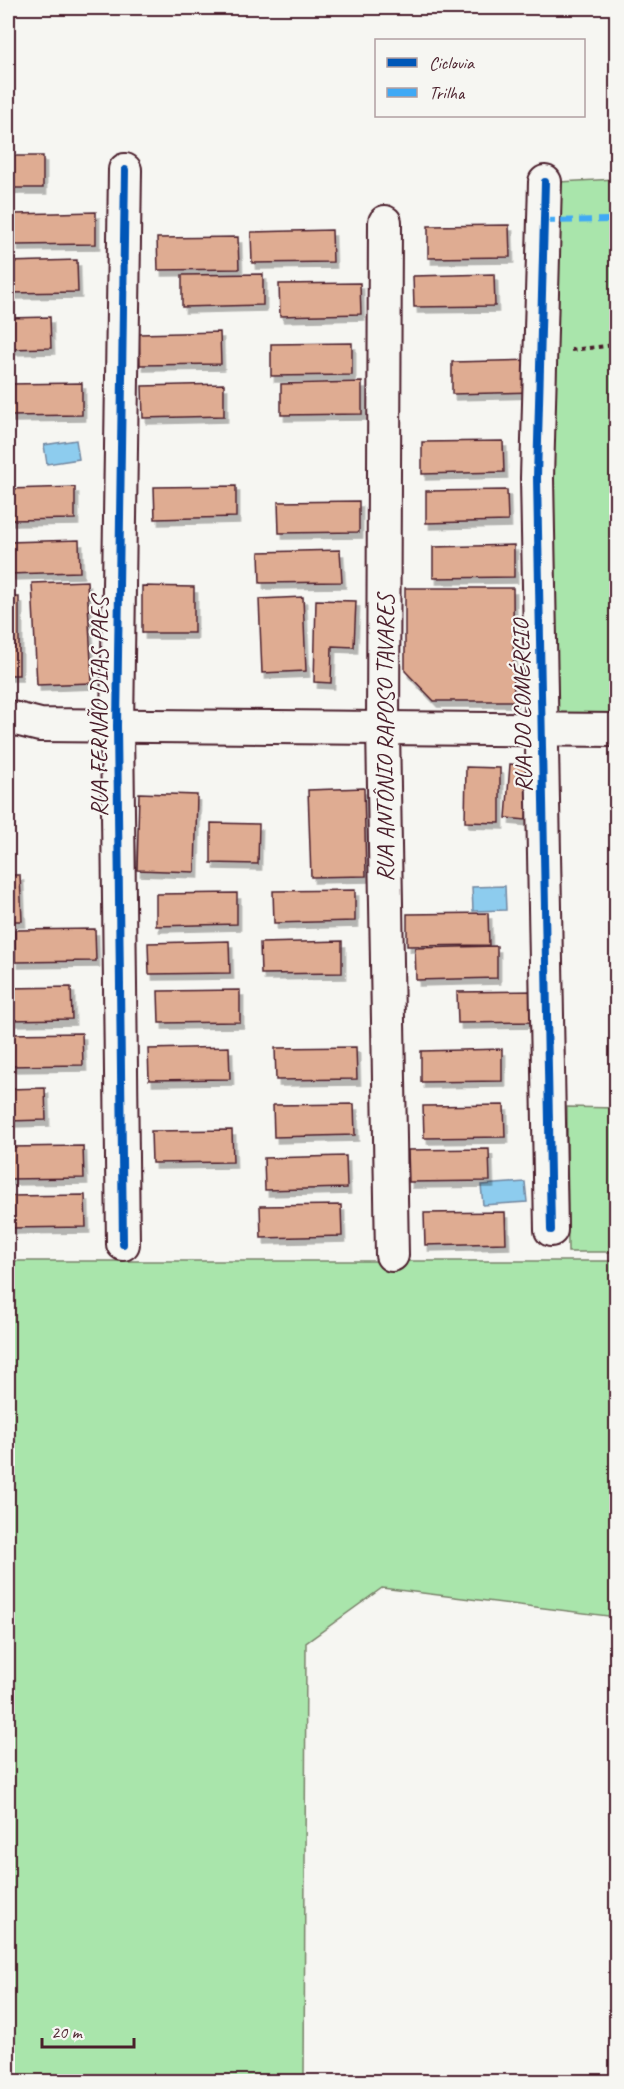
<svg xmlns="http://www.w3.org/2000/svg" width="624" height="2089" viewBox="0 0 624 2089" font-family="Caveat,sans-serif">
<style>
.green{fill:#a9e5ab;stroke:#7a826b;stroke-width:1.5}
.water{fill:#8dccee;stroke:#7287a0;stroke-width:1.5}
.building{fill:#dfac92;stroke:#4a1f2b;stroke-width:1.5;filter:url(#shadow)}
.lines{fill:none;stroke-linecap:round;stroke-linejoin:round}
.street-casing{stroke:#4a1f2b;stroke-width:36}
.path{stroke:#4a1f2b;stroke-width:4;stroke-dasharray:4.5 4.5;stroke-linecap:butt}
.street{stroke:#f6f6f2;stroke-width:32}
.quiet{stroke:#3fa9f5;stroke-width:6;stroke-dasharray:12 6;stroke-linecap:butt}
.cycleway-casing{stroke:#f6f6f2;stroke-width:11}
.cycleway{stroke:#0057b8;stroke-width:8}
.labels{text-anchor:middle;stroke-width:4.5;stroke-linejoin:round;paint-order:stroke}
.street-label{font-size:24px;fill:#4a1f2b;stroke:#f6f6f2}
</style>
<defs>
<filter id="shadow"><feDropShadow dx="3.5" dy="6" stdDeviation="0" flood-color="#0004"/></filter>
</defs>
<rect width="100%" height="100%" fill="#f6f6f2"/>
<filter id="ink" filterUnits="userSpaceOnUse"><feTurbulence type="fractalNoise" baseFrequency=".0167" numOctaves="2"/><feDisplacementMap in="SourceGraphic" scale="12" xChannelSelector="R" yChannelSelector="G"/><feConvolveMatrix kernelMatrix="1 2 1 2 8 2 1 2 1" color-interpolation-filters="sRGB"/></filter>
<g filter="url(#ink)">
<g class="green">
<polygon points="616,179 616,718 549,717 547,475 559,182"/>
<polygon points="567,1107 616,1108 616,1252 568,1252"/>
<polygon points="8,1261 616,1261 616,1617 382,1588 306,1643 304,2081 8,2081"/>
</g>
<g class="water">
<polygon points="76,440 79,459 47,464 44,445"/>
<polygon points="505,886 506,910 473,911 472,887"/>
<polygon points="525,1182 527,1202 483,1205 481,1185"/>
</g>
<g class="building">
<rect x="8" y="156" width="35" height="32"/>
<polygon points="96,212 96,244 15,245 15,214"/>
<polygon points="509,225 510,257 428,258 428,226"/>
<polygon points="332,230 333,262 252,263 251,232"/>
<polygon points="238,237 239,269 158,270 157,238"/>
<polygon points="77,260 78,292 8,293 8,262"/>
<polygon points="263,274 263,305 182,307 182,275"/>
<polygon points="494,274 495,306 414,307 413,276"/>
<polygon points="360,283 361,314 280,316 279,284"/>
<polygon points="50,317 51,348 8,349 8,318"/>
<polygon points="220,332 221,364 140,365 139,334"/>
<polygon points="352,343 352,375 271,376 271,344"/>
<polygon points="533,360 534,392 452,394 452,362"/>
<polygon points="362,382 362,414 281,415 281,384"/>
<polygon points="82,383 82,415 8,416 8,384"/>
<polygon points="224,384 224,416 143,418 142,386"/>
<polygon points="503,441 504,472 422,474 422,442"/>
<polygon points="236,486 236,517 155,519 154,487"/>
<polygon points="75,487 75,519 8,520 8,489"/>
<polygon points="507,490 508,521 426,523 426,491"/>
<polygon points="359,501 359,532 279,533 278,502"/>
<polygon points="79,540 80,572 8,574 8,542"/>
<polygon points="514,545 514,577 433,578 433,547"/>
<polygon points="340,550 342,582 260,583 259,552"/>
<polygon points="87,581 92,683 37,685 32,583"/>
<polygon points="142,586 194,587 194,633 142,633"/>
<polygon points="405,588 513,588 514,701 434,701 405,671"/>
<rect x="8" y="597" width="11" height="78"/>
<polygon points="303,597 306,671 262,673 259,599"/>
<polygon points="316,600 356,601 354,647 332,646 331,683 314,682"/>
<polygon points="510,764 531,766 526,820 506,818"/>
<polygon points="466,767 500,768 500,823 465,822"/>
<polygon points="364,788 366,876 311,877 308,790"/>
<polygon points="139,793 197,795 195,872 137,870"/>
<polygon points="211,823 259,824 258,864 211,863"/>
<polygon points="8,875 20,875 22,921 8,921"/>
<polygon points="355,890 355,921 274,923 273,891"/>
<polygon points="237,893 237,924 156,926 156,894"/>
<polygon points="488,913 489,945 407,946 407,914"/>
<polygon points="95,929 96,961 15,962 15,930"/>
<polygon points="229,941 230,973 149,974 148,943"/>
<polygon points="342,941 342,973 261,974 260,943"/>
<polygon points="497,946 497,978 416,980 415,948"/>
<polygon points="71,987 72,1019 8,1020 8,988"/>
<polygon points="240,990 240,1022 159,1023 158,991"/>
<polygon points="538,991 539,1022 458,1023 457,992"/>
<polygon points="82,1033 83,1065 8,1066 8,1034"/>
<polygon points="229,1047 230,1079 149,1080 148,1049"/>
<polygon points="356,1047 357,1079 276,1080 275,1048"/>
<polygon points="502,1049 502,1081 421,1082 421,1051"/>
<polygon points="45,1088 46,1120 8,1121 8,1089"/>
<polygon points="354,1104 355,1135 274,1137 273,1105"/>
<polygon points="504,1105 505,1137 424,1138 423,1106"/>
<polygon points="232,1130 233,1162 152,1163 151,1131"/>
<polygon points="83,1146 84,1178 8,1179 8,1147"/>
<polygon points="489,1149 490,1181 409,1182 408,1150"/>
<polygon points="346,1156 347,1188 265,1190 264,1158"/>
<polygon points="85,1195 86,1227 8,1228 8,1196"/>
<polygon points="341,1205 342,1236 261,1238 260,1206"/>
<polygon points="505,1212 506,1243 425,1245 424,1213"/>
</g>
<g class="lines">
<g class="street-casing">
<g id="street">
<polyline points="545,182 537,478 551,1230"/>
<polyline points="385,222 383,728 392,1255"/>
<polyline points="8,717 40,725 616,730"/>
<polyline points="123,1244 117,726 125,170"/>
</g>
</g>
<polyline class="path" points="571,350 616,345"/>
<use href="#street" class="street"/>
<polyline class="quiet" points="543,221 616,220"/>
<g class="cycleway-casing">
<g id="cycleway">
<polyline points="545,182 537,478 551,1230"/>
<polyline points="123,1244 117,726 125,170"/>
</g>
</g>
<use href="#cycleway" class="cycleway"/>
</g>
</g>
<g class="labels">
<g class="street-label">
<text transform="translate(522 706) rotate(-91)" y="8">RUA DO COMÉRCIO</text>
<text transform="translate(99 707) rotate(-90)" y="8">RUA FERNÃO DIAS PAES</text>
<text transform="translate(385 738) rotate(-90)" y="8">RUA ANTÔNIO RAPOSO TAVARES</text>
</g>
</g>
<rect width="624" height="2089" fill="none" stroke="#f6f6f2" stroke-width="30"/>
<rect x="15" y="15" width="594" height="2059" fill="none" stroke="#4a1f2b" stroke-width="2" filter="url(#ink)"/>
<rect x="375" y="39" width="210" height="78" fill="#f6f6f2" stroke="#b1a0a2" stroke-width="1.5"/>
<rect x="387" y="58" width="30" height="9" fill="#0057b8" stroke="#b1a0a2" stroke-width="1.5"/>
<text x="429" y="69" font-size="18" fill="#4a1f2b">Ciclovia</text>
<rect x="387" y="88" width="30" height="9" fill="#3fa9f5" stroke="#b1a0a2" stroke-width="1.5"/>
<text x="429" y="99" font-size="18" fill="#4a1f2b">Trilha</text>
<path d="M42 2038v9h92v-9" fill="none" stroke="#4a1f2b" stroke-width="3"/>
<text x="51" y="2038" font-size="18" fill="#4a1f2b" stroke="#f6f6f2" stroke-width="4.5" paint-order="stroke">20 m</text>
</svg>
